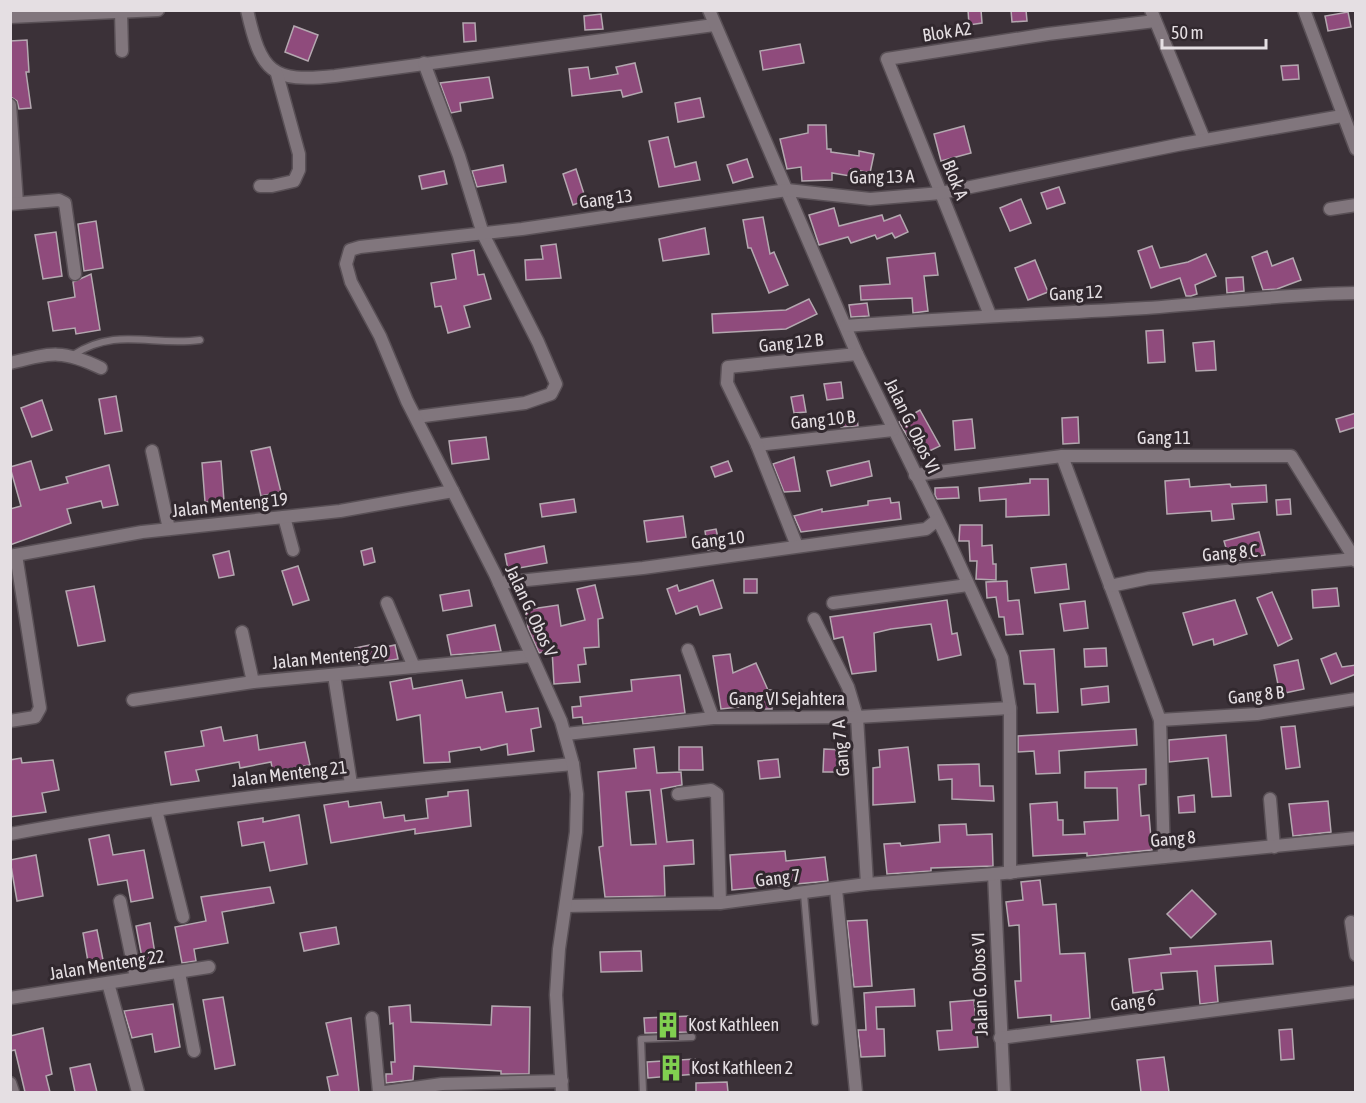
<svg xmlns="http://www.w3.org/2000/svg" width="1366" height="1103" viewBox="0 0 1366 1103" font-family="'Asap Condensed',sans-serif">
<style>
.building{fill:#8f4b7c;stroke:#b4a8b0;stroke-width:1.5;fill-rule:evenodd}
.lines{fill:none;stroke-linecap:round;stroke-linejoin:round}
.lane-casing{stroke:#595056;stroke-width:9}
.street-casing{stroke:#595056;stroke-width:15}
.lane{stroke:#81767d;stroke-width:6}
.street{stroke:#81767d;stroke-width:12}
.labels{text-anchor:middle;stroke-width:6;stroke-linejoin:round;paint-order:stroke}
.street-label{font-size:18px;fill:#e5dfe3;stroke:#31282e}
.poi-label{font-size:18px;fill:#e5dfe3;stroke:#31282e;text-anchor:start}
</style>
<rect width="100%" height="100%" fill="#3b3138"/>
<g class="building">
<polygon points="968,10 981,10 982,23 969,25"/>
<polygon points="1011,10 1026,10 1027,21 1012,22"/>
<polygon points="1348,12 1351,27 1328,31 1325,16"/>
<polygon points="601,14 603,29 585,30 584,16"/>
<polygon points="463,23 475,23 476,41 464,42"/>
<polygon points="294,26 318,35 308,61 285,52"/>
<polygon points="27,40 29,72 26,72 31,108 19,109 17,101 11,97 10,41"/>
<polygon points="800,44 804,63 763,70 760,51"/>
<polygon points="635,63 642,92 623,97 621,90 572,96 569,69 588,67 590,79 618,74 616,67"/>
<polygon points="1298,65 1299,79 1283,80 1281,66"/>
<polygon points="489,77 493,98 460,103 461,111 451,113 440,83"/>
<polygon points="700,98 704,117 678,122 675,103"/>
<polygon points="808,125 826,125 827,149 831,149 831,152 859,156 859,151 874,154 870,173 851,169 850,176 832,173 832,180 802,181 801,167 787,169 780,139 808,133"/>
<polygon points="964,126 971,153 941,161 934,134"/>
<polygon points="668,137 675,167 696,162 700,180 659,187 649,141"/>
<polygon points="747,159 753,177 733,183 727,165"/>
<polygon points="503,165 506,182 477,187 472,171"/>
<polygon points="576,169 586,200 573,205 563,174"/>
<polygon points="444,171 447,184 422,189 419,176"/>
<polygon points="1059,187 1065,203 1047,209 1041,193"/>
<polygon points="1021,199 1031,223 1010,231 1000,208"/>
<polygon points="834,208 839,226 882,215 884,221 900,215 908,232 895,238 892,233 877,239 875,235 851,243 848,237 819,245 809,215"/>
<polygon points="763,217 770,254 774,252 788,285 769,293 751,248 748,248 743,220"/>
<polygon points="96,221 103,268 84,271 78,224"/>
<polygon points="705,228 709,254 663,261 659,239"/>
<polygon points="56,232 62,276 43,279 35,235"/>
<polygon points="556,244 561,278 526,280 525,260 543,259 541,246"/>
<polygon points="1152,246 1160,268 1188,262 1206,254 1216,276 1195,285 1197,294 1191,296 1186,296 1180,278 1151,288 1138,251"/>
<polygon points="474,250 478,275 484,274 491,299 464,306 470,327 448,333 441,306 435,307 431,283 456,279 452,254"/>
<polygon points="1267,251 1272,266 1293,258 1301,280 1277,289 1263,290 1252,257"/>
<polygon points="935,253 938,275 924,276 928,311 913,313 912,298 861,300 860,286 890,284 887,258"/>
<polygon points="1035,260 1048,292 1028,300 1015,268"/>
<polygon points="91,274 100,330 76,334 75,328 53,331 48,302 75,297 73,282"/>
<polygon points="1243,277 1244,291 1227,293 1226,278"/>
<polygon points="809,299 817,314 786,329 713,333 712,314 786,310"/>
<polygon points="867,303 869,316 851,317 849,305"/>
<polygon points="1163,330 1165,362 1148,363 1146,331"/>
<polygon points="1214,341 1216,370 1196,371 1193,343"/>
<polygon points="841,382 843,398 827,400 824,384"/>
<polygon points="803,395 806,412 794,413 791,397"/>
<polygon points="116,396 122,431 105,434 99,399"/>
<polygon points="42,400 52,430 32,437 21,408"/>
<polygon points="920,410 940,446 919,456 899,422"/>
<polygon points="1356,413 1356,427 1340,432 1336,419"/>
<polygon points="1078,417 1079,443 1063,444 1062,418"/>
<polygon points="857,418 858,426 841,427 840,420"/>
<polygon points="972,419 975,448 955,450 953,421"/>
<polygon points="486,437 489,459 452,464 449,441"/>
<polygon points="270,447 281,492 261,496 251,451"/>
<polygon points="794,457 800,491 784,492 773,464"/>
<polygon points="31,461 40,490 68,483 66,477 109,465 118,505 103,508 101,501 67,509 71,523 10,545 10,509 21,506 10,467"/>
<polygon points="221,461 224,501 205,502 202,463"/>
<polygon points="728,461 732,471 715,477 711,467"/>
<polygon points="869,461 872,476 831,486 827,471"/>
<polygon points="1030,479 1048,479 1049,515 1006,517 1006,499 980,501 979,488 1030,483"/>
<polygon points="1189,479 1190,487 1230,484 1231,487 1266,485 1267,502 1232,504 1234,519 1212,521 1211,511 1167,514 1165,481"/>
<polygon points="958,487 959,498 937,499 935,495 935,488"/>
<polygon points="890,498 891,503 899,502 901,519 801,532 794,516 822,509 822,512 868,505 868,501"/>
<polygon points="574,499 576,512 542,517 540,504"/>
<polygon points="1290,499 1291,514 1277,515 1276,500"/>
<polygon points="683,516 686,537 647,542 644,521"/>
<polygon points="960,525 982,525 982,546 992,545 993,564 996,564 996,580 976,579 977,561 970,561 969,541 959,541"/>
<polygon points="716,529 720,547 708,550 705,531"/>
<polygon points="1259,532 1265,555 1230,562 1224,541"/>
<polygon points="544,546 547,563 508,570 505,554"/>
<polygon points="372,548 375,562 364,565 361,551"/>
<polygon points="229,551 234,575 219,578 213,555"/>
<polygon points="1066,564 1069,589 1035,593 1031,568"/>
<polygon points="298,566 309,600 293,605 282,571"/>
<rect x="744" y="579" width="13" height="14"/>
<polygon points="713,580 722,608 700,615 697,606 676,614 667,589 677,585 679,591"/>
<polygon points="1007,581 1008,601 1019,600 1023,634 1006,635 1004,617 999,617 996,597 987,598 986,582"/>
<polygon points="595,585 603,618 598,619 599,647 584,648 586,664 578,665 580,682 554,684 552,650 539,653 528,628 525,610 558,605 561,626 585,620 577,589"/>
<polygon points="94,586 105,641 78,646 66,591"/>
<polygon points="1337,588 1339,606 1313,608 1312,590"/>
<polygon points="469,590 472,606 443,611 440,595"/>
<polygon points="1272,592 1292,639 1278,646 1257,598"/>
<polygon points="947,600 952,634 957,633 961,655 938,660 931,624 891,629 874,633 876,671 852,674 843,637 834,639 830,617"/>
<polygon points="1235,600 1247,634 1214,645 1213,639 1193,645 1183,613"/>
<polygon points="1085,601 1088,628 1064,631 1060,604"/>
<polygon points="495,625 501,651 451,655 447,635"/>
<polygon points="375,644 376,649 395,645 398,659 385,661 385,658 359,664 355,648"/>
<polygon points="1106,648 1107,666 1085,667 1084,649"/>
<polygon points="1054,649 1058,712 1037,713 1035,684 1024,684 1020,651"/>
<polygon points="1336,653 1342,667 1356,665 1356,674 1331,684 1321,659"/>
<polygon points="730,654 733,673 756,663 768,690 772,690 772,709 758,709 758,705 721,709 713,656"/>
<polygon points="1298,660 1304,689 1280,694 1274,665"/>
<polygon points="680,675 685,713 583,724 582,717 573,718 572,707 581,706 580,697 632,691 631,680"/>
<polygon points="411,678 413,689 462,680 466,698 502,692 506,712 538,708 541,727 531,729 534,751 508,755 507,744 481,750 480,747 449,752 450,762 424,763 420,715 397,720 390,682"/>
<polygon points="1108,686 1109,702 1082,705 1081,689"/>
<polygon points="1295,726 1300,767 1286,769 1281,727"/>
<polygon points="221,727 224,741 257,735 259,750 305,742 310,765 273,772 271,762 240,768 239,762 196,770 199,781 171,785 165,752 204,746 201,731"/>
<polygon points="1136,729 1137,745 1059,751 1060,773 1036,774 1034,751 1018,752 1018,736"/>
<polygon points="1226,735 1231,796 1212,797 1208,758 1169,762 1169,740"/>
<path d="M654 747 657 773 681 772 682 785 661 789 667 842 693 840 694 864 664 866 665 896 605 897 599 847 603 846 598 772 636 768 634 749ZM650 790 656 844 631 845 626 792Z"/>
<polygon points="679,747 702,747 703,770 679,770"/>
<polygon points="908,747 915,802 873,805 873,768 880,767 879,750"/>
<polygon points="824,749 843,750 842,772 823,772"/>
<polygon points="21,758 22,763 53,760 59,790 42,793 46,812 10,817 10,760"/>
<polygon points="778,759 780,777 760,779 758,761"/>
<polygon points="979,764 980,786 993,786 994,801 952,799 952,779 939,780 938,765"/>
<polygon points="1146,769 1146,784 1139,785 1141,816 1149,815 1152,850 1087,856 1087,853 1033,856 1030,804 1057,802 1058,820 1063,820 1063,835 1085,834 1084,822 1118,820 1117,788 1085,788 1085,772"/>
<polygon points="468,790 471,826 415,834 415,829 331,843 324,805 348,801 349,807 381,802 384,818 404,815 405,821 428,818 426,799 448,796 448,792"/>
<polygon points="1194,795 1195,812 1179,813 1178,797"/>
<polygon points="1328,801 1331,832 1293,836 1289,804"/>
<polygon points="299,815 307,864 270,871 264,842 242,846 238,822 263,818 263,822"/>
<polygon points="966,824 967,835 992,834 993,866 931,868 931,871 887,874 884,844 900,843 901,846 940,842 939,825"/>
<polygon points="109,835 113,855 144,850 153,898 131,902 127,880 98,885 89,839"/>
<polygon points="785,851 786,861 825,857 828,881 732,890 730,855"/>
<polygon points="36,855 43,896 17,901 10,860"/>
<polygon points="1040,880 1043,905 1056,904 1060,954 1085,953 1090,1018 1051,1022 1051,1015 1018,1018 1015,981 1021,981 1019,925 1009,926 1006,902 1023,900 1021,882"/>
<polygon points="270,887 274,903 222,912 228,943 194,949 196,961 182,963 175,927 206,921 201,897"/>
<polygon points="1192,890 1216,914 1191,938 1167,914"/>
<polygon points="867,920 872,986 854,987 847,921"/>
<polygon points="150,923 156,960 143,963 136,926"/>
<polygon points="336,927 339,944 304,951 300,933"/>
<polygon points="97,930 105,970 90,973 83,933"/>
<polygon points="1271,941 1273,964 1215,966 1218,1002 1200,1004 1197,971 1161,973 1163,989 1133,993 1129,959 1171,954 1170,948"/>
<polygon points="641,951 642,971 601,972 600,952"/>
<polygon points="914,989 915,1006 876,1007 877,1029 884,1029 885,1056 861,1057 858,1030 866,1030 864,993"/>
<polygon points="223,997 235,1065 215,1069 203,1000"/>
<polygon points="974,1000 978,1047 939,1050 937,1031 952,1030 950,1002"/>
<polygon points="173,1004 180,1047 155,1052 152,1034 132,1038 124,1011"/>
<polygon points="410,1005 411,1022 491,1025 492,1006 530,1007 529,1074 501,1074 501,1071 414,1066 413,1080 386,1083 386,1074 392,1074 391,1062 395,1062 393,1023 390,1024 389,1007"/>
<polygon points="690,1016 692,1032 645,1033 644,1018"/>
<polygon points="351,1018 359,1092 330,1092 327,1077 338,1075 326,1023"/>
<polygon points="43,1028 52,1074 46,1076 50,1092 25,1092 15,1050 10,1051 10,1036"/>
<polygon points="1292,1029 1294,1059 1281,1060 1279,1030"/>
<polygon points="1164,1057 1169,1092 1141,1092 1137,1060"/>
<polygon points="695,1059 696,1074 648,1078 647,1062"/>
<polygon points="90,1064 97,1092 75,1092 70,1068"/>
<polygon points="727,1082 728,1092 696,1092 696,1083"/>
</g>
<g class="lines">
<g class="lane-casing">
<g id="lane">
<path d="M73 355C118 326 152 347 200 340"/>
<polyline points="804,894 815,1022"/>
<polyline points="643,1092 641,1039 692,1037"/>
</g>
</g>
<g class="street-casing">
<g id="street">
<path d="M247 10C261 72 271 83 335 76L714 25"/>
<polyline points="709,10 857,354 950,544 1002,658 1010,708 1010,873"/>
<polyline points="1151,10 1204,139"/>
<polyline points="1304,10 1356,149"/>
<polyline points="121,12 122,51"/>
<polyline points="10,17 158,10"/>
<polyline points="10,105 17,203"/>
<polyline points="260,186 272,186 294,181 299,170 299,154 277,74"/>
<polyline points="10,204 59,200 65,203 75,274"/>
<polyline points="1330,209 1356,205"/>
<polyline points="990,315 887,59 1048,34 1155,21"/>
<path d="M846 326C946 318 1046 314 1146 308 1216 303 1285 294 1356 293"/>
<path d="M10 363C50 353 63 349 101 368"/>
<polyline points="416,417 525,403 551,394 556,384 538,342 483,234 459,156 424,63"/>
<polyline points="757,445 893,430"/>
<polyline points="152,451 169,529"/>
<polyline points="1062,456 1160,720 1164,857"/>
<polyline points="915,475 1062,456 1291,456 1356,561"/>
<polyline points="284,517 293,550"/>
<polyline points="797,546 757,445 727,383 728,367 857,354"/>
<polyline points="10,556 142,532 340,511 453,491"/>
<polyline points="499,583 643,568 926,529 937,520"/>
<polyline points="1110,586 1149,578 1355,559"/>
<polyline points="387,603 414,667"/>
<polyline points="833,603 968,585"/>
<polyline points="814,619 848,687 857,717 867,884"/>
<polyline points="242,632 253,682"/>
<polyline points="688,650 713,718"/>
<polyline points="334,675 351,784"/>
<polyline points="133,700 253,682 531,656"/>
<polyline points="1160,720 1257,714 1356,699"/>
<polyline points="10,721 35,717 40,708 16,555"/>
<polyline points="566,734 713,718 857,717 1010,708"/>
<polyline points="678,794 711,790 717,794 720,903"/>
<polyline points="1270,799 1274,847"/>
<polyline points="156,810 183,917"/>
<path d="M10 834C197 799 385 781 573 764"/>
<polyline points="994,874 1004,1092"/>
<polyline points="836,889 856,1092"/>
<polyline points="120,901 136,978"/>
<polyline points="566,906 720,903 867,884 994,874 1356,838"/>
<polyline points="1351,922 1356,955"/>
<polyline points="179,973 194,1051"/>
<polyline points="108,983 138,1092"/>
<polyline points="10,998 209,967"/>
<polyline points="372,1018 379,1092"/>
<polyline points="1000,1038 1356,992"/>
<polyline points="10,1083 13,1092"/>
<polyline points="385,1092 442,1084 562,1081"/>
<polyline points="562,1092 556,995 559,949 576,832 577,794 573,764 561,721 495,574 407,401 380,336 351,282 346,264 350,250 360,247 522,229 787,190 870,199 941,193 1182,144 1342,116"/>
</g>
</g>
<use href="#lane" class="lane"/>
<use href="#street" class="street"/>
</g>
<defs>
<g id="building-bare" transform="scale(2.07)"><path d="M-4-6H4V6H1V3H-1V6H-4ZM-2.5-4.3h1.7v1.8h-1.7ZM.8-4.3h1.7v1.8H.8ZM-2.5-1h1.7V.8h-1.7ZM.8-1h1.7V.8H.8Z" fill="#81d050" stroke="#31282e" stroke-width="2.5" paint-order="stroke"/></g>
</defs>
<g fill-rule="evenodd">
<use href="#building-bare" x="668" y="1025"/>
<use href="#building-bare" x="671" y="1068"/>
</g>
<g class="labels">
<g class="street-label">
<text transform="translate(947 32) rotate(-9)" y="6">Blok A2</text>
<text transform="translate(882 177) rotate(-1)" y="6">Gang 13 A</text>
<text transform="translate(955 180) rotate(68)" y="6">Blok A</text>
<text transform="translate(606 199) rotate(-8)" y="6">Gang 13</text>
<text transform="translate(1076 293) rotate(-3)" y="6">Gang 12</text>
<text transform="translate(791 343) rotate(-6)" y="6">Gang 12 B</text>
<text transform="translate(823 420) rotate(-6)" y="6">Gang 10 B</text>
<text transform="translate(912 426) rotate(64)" y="6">Jalan G. Obos VI</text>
<text x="1164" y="444">Gang 11</text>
<text transform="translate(230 505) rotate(-6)" y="6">Jalan Menteng 19</text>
<text transform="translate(718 540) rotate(-7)" y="6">Gang 10</text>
<text transform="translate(1230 553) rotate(-5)" y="6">Gang 8 C</text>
<text transform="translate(531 611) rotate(65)" y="6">Jalan G. Obos V</text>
<text transform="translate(330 657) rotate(-6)" y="6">Jalan Menteng 20</text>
<text transform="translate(1256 695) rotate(-6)" y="6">Gang 8 B</text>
<text x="787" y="705">Gang VI Sejahtera</text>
<text transform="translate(841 748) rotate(-95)" y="6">Gang 7 A</text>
<text transform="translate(289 774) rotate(-7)" y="6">Jalan Menteng 21</text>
<text transform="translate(1173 839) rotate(-5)" y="6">Gang 8</text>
<text transform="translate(778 878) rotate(-7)" y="6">Gang 7</text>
<text transform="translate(107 965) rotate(-9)" y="6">Jalan Menteng 22</text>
<text transform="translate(980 984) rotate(-92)" y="6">Jalan G. Obos VI</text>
<text transform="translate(1133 1002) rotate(-8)" y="6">Gang 6</text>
</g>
<g class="poi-label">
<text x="688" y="1031">Kost Kathleen</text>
<text x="691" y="1074">Kost Kathleen 2</text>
</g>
</g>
<rect width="1366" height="1103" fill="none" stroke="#e5dfe3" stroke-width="24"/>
<path d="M1162 39v9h104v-9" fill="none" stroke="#e5dfe3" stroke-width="3"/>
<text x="1171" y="39" font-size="18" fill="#e5dfe3" stroke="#31282e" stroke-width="4.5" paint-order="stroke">50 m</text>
</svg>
